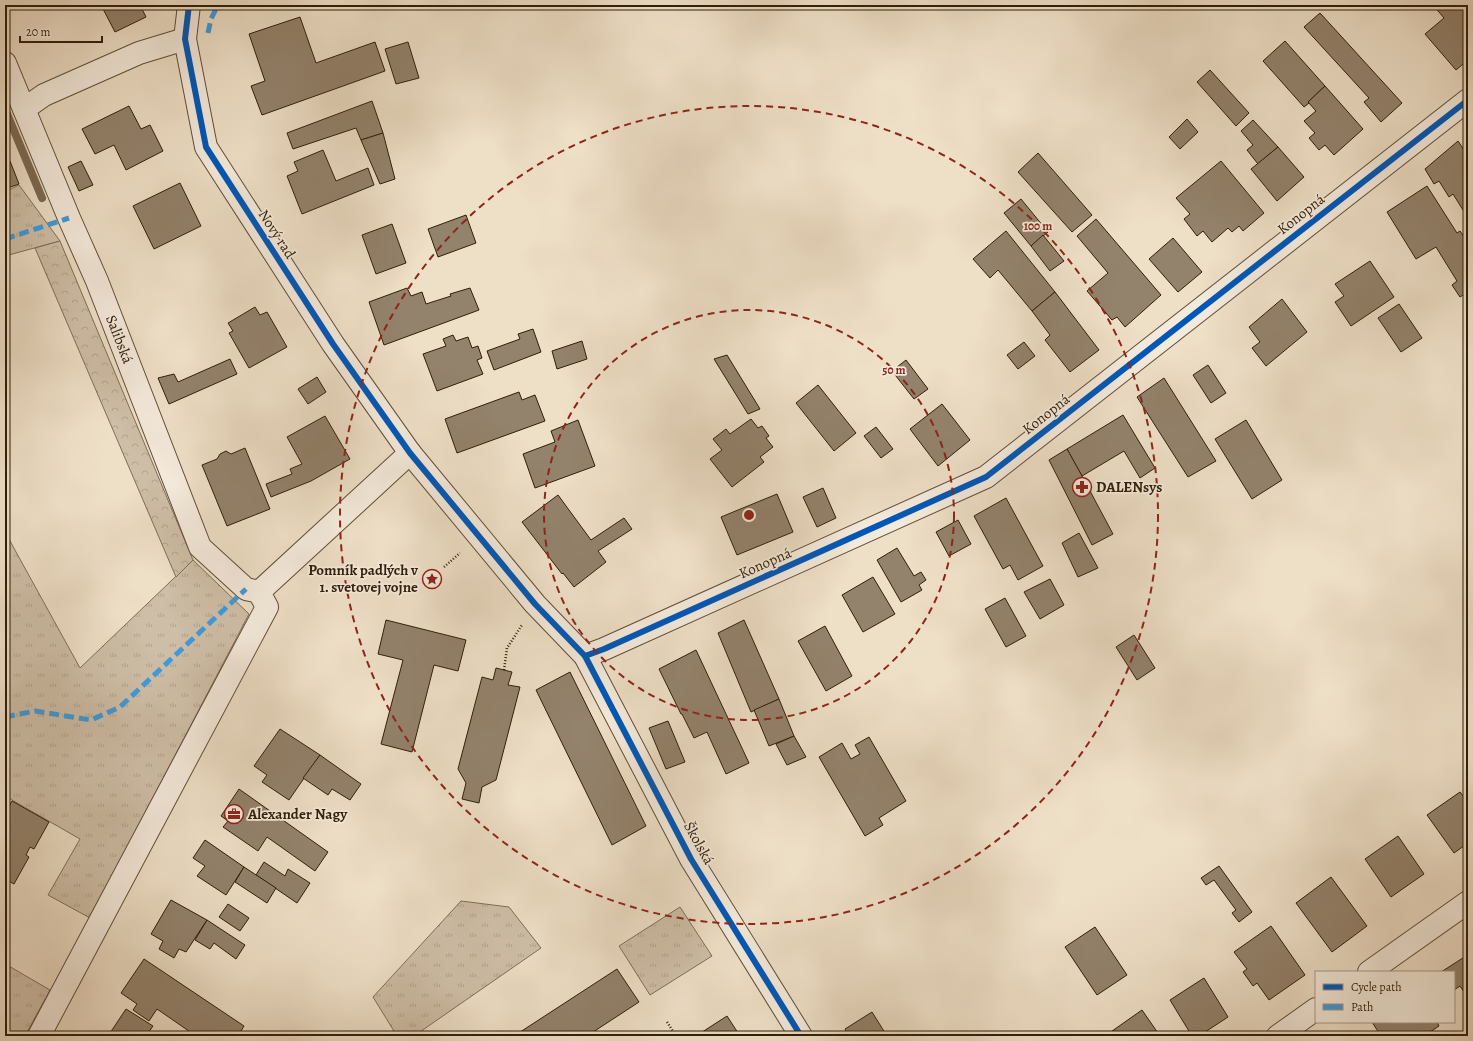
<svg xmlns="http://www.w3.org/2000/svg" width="1473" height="1041" viewBox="0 0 1473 1041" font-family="Alegreya,serif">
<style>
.grass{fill:url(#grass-tufts);stroke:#7f6e58}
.forest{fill:url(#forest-crowns);stroke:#7f6e58}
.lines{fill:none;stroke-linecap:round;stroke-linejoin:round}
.stream{stroke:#7b6a54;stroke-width:8}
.building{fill:#93826c;stroke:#301e09}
.street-casing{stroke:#604e38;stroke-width:24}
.path{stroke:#301e09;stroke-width:2.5;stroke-dasharray:1 2;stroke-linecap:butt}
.street{stroke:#f4eadb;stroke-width:22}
.quiet{stroke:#3e9bdd;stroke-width:5;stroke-dasharray:10 5;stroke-linecap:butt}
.cycleway-casing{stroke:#f4eadb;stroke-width:8}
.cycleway{stroke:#0057b8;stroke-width:6}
.ring{fill:none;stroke:#8f2418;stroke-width:2;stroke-dasharray:7 5}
.labels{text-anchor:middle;stroke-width:3.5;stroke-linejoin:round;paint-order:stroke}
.street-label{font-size:15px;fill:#301e09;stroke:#f4eadb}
.poi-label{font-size:15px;font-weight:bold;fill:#301e09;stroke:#f4eadb;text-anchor:start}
.centre{fill:#8f2418;stroke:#f4eadb;stroke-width:2}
.ring-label{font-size:12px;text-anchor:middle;font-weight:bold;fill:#8f2418;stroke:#f4eadb;stroke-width:3.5;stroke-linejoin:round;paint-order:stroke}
</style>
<defs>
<pattern id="grass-tufts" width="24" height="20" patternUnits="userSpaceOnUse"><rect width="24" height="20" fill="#cebea7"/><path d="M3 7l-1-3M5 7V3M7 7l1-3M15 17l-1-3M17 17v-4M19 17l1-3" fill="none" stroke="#b1a38e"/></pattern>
<pattern id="forest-crowns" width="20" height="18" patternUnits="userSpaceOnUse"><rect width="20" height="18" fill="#cebea7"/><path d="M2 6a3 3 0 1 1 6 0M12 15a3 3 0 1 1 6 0" fill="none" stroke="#b1a38e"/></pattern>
</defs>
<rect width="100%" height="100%" fill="#eedfc7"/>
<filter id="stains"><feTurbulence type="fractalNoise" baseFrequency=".005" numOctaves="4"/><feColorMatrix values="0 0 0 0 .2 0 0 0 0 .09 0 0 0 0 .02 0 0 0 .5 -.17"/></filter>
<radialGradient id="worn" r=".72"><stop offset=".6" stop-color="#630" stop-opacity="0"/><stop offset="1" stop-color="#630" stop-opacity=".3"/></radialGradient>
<g class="grass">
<polygon points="19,185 60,241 5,256 5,192"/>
<polygon points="5,532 80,668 193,560 249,614 90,918 48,895 80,839 5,796"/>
<polygon points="461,901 509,907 541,948 414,1036 397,1036 373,997"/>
<polygon points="680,907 712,956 650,995 619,946"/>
<polygon points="7,965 50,990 25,1036 5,1036 5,968"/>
</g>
<polygon class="forest" points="60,241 193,560 176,577 35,248"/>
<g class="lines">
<polyline class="stream" points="5,109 42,198"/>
</g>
<g class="building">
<polygon points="101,5 140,5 146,17 115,32"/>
<polygon points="1433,5 1465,5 1468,9 1468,60 1456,70 1425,34 1444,18"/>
<polygon points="1320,13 1402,103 1381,122 1364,102 1369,98 1304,27"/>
<polygon points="300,17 316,63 375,42 385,71 262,115 251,86 265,81 249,34"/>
<polygon points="1285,41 1325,86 1308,102 1309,103 1304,107 1263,61"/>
<polygon points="408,42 419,78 396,84 385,49"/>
<polygon points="1210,70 1249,113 1236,126 1197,82"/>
<polygon points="1325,86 1363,129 1334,155 1325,145 1319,150 1309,138 1315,133 1304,121 1316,111 1308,102"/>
<polygon points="372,101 383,133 361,140 356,128 293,149 287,133"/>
<polygon points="129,106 141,129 150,125 163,151 126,170 114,145 95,154 82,129"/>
<polygon points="1187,119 1198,132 1180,149 1169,137"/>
<polygon points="1253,120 1278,147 1258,164 1247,150 1253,145 1241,131"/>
<polygon points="383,133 395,179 380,184 361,140"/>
<polygon points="1458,141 1468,156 1468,218 1453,194 1449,197 1439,181 1434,184 1425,169"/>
<polygon points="1278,147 1304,177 1277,201 1251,169"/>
<polygon points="323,150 336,181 368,168 374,185 302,214 287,176 298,171 294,162"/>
<polygon points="1038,153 1092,215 1072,232 1018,172"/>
<polygon points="10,161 19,184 5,189 5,163"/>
<polygon points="81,161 93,185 79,191 68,167"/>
<polygon points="1221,161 1264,213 1243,231 1239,226 1232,232 1228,228 1212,242 1203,231 1197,236 1184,219 1190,214 1176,198"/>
<polygon points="180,183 201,226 154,249 133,206"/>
<polygon points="1427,186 1457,233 1460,231 1468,243 1468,292 1460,297 1452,285 1457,281 1436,247 1416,259 1387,212"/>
<polygon points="1021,199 1048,232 1031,246 1004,213"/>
<polygon points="466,215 476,243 438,257 428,229"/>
<polygon points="1096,219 1161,295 1125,327 1117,317 1112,320 1087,291 1108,273 1077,236"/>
<polygon points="392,224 406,263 376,274 362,235"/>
<polygon points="1006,231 1055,292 1032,311 998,270 990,278 973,259"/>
<polygon points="1043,235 1064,261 1050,271 1031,246"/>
<polygon points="1173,238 1202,272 1178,292 1149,259"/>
<polygon points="1370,261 1394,297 1351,326 1335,302 1344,296 1335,284"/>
<polygon points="407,288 411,296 422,292 426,304 451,296 450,294 470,288 479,310 384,345 369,302"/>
<polygon points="1055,292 1099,350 1070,372 1045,340 1050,335 1032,311"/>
<polygon points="1282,299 1307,332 1266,366 1252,348 1260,342 1249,327"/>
<polygon points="1399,304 1422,338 1401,352 1378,318"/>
<polygon points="255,307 260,315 267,312 287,347 249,368 229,333 233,331 228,323"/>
<polygon points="533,329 541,352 494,370 487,351 520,339 518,334"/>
<polygon points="453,335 456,341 468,337 472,348 478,346 482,358 477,360 483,374 437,391 423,354 446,346 443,339"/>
<polygon points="582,341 587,359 557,369 552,351"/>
<polygon points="1024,342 1035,356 1018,369 1007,355"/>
<polygon points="727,355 760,409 748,414 714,359"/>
<polygon points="230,359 237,374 169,404 158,378 174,374 178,382"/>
<polygon points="906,360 928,389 914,399 892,371"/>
<polygon points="1208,365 1226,393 1211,403 1193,375"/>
<polygon points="317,377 326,392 308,404 298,389"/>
<polygon points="1164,378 1216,461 1188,477 1137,397"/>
<polygon points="818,385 856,433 834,451 796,403"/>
<polygon points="519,392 522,400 535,395 545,421 457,453 445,419"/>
<polygon points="942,404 970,440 938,466 910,429"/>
<polygon points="1123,415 1155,468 1140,478 1124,451 1082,476 1067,449"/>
<polygon points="325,416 350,459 311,481 271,497 266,484 292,474 290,469 302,464 287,437"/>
<polygon points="751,419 758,428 762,426 769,436 766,438 773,447 760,457 764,462 732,487 710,459 722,450 713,439 726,429 730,434"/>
<polygon points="578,420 595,466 535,488 523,454 555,442 551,431"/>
<polygon points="1246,420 1282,480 1252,499 1215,439"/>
<polygon points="876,427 893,449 881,458 864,436"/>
<polygon points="245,448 270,509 227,526 202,465 217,459 220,454 226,451 231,454"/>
<polygon points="1067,449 1082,476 1113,534 1092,545 1049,460"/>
<polygon points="823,488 836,518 817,527 803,497"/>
<polygon points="777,494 793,532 737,555 721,517"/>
<polygon points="558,495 591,540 624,518 632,529 598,551 606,562 574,587 563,573 562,574 522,522"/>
<polygon points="1006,498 1043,566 1018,580 1010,565 1003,569 974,516"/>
<polygon points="958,520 971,544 949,556 936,532"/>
<polygon points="1079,533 1098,568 1078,577 1062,543"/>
<polygon points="897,548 914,576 921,572 926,580 919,585 922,590 901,602 877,560"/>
<polygon points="873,577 895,614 863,632 842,595"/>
<polygon points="1050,579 1064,605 1040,619 1024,592"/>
<polygon points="1005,598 1026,636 1006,647 985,609"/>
<polygon points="386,620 466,640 458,671 434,665 412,752 381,744 403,660 378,654"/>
<polygon points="744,620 779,699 751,712 718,633"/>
<polygon points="825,626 852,676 826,691 798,641"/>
<polygon points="1134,635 1155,668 1137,680 1116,647"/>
<polygon points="696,650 749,763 726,774 707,732 694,738 682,714 681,714 659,669"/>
<polygon points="496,668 512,672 508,685 520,687 496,780 482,787 479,803 462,799 466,783 458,769 482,677 493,680"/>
<polygon points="570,672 646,826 612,845 536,690"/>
<polygon points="779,699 794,736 769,746 754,710"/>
<polygon points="668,721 685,762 666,769 649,728"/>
<polygon points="280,729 320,755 289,800 262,782 267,775 254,766"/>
<polygon points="794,736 806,757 787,765 776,744"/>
<polygon points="869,737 906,801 879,818 883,825 865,836 819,757 842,743 851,759 860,754 855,745"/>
<polygon points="320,755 361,784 350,800 332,789 328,795 303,778"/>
<polygon points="239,789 328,852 315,871 267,837 258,851 223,827 228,821 221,816"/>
<polygon points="1460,792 1468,802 1468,843 1454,853 1427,815"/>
<polygon points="12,801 49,822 34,849 30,847 26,855 29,857 14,884 5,879 5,813"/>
<polygon points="1398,836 1424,874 1391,897 1365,859"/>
<polygon points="205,840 244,867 226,895 197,876 205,866 193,858"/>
<polygon points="264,862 285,876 288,869 310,883 297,903 256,875"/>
<polygon points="1219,866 1252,912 1239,922 1232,913 1236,910 1214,880 1206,885 1201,878"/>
<polygon points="244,867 276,888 267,903 235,882"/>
<polygon points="1331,877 1367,926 1332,952 1296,903"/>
<polygon points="171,900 207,920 186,952 179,949 174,958 159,949 163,941 151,934"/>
<polygon points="228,904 249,918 240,931 219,917"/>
<polygon points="207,920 245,945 236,959 214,943 210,949 195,940"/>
<polygon points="1271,926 1305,975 1269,1000 1257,983 1253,986 1243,972 1247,969 1234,952"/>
<polygon points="1095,927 1127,975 1097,995 1065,947"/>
<polygon points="1466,956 1468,959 1468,998 1460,986 1454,990 1454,972 1441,972"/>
<polygon points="144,959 244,1026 238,1036 196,1036 157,1009 149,1021 133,1010 137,1004 121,993"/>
<polygon points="617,969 639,1002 587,1036 514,1036"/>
<polygon points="1204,978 1228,1017 1199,1036 1192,1036 1170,1000"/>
<polygon points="126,1009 153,1026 146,1036 108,1036"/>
<polygon points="1142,1010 1160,1036 1105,1036"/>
<polygon points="872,1012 887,1036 849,1036 845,1029"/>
<polygon points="727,1016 740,1036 696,1036"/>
<polygon points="1372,1022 1437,1022 1439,1026 1424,1036 1381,1036"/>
</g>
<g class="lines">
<g class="street-casing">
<g id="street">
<polyline points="189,5 185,39 206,147 333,344 410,453 535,604 585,656 691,859 801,1036"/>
<path id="s1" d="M5 63 69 218 97 281 200 547 246 589 259 592"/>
<polyline points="24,109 44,95 139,53 185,39"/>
<polyline points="585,656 604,649 986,477 1468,100"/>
<polyline points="1369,972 1468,902"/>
<polyline points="39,1036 267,607 259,592 410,453"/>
<polyline points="1278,1036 1316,1009"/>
</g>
</g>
<g class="path">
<polyline points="444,567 460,553"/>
<polyline points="504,670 507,648 522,625"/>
<polyline points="667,1022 676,1036"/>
</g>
<use href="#street" class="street"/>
<g class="quiet">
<polyline points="208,33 211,19 218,5"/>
<polyline points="5,239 69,218"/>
<polyline points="5,717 35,711 91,720 120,707 246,589"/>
</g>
<g class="cycleway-casing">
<g id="cycleway">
<polyline points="189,5 185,39 206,147 333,344 410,453 535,604 585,656 691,859 801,1036"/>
<polyline points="585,656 604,649 986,477 1468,100"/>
</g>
</g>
<use href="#cycleway" class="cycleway"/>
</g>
<g class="ring">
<circle cx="749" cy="515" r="205"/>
<circle cx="749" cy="515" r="409"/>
</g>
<defs>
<g id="pharmacy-ring" transform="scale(1)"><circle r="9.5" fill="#f4eadb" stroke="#8f2418" stroke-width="1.5"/><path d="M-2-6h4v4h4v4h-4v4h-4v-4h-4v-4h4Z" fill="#8f2418"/></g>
<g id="sight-ring" transform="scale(1)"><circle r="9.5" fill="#f4eadb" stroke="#8f2418" stroke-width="1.5"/><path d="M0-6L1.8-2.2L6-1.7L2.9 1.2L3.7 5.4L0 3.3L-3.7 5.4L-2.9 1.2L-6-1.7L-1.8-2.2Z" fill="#8f2418"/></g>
<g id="office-ring" transform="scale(1)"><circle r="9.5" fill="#f4eadb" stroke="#8f2418" stroke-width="1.5"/><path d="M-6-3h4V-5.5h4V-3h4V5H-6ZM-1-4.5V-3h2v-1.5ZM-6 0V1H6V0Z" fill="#8f2418"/></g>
</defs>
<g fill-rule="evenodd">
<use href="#pharmacy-ring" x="1082" y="487"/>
<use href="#sight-ring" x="432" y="579"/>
<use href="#office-ring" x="234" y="814"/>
</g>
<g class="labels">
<g class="street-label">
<text transform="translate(1301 214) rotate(-38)" y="5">Konopná</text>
<text transform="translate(277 234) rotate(57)" y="5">Nový rad</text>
<text dy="5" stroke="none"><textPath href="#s1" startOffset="299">Salibská</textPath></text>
<text transform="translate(1046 414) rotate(-38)" y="5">Konopná</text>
<text transform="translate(765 563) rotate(-24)" y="5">Konopná</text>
<text transform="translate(699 843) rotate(61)" y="5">Školská</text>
</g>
<g class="poi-label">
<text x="1096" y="492">DALENsys</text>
<text x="418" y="575" text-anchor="end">Pomník padlých v<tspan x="418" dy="17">1. svetovej vojne</tspan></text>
<text x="248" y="819">Alexander Nagy</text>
</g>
</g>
<circle cx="749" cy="515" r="6" class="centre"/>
<g class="ring-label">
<text x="1038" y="230">100 m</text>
<text x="894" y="374">50 m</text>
</g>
<rect width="1473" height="1041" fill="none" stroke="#eedfc7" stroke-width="20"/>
<rect x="6" y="6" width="1461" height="1029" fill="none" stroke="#301e09" stroke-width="2"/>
<rect x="10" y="10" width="1453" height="1021" fill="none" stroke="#301e09"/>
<rect x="1315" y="971" width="140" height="52" fill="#f4eadb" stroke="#a69887"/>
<rect x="1323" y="984" width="20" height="6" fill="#0057b8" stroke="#a69887"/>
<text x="1351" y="991" font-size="12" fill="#301e09">Cycle path</text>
<rect x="1323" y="1004" width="20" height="6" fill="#3e9bdd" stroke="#a69887"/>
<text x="1351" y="1011" font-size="12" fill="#301e09">Path</text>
<path d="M20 36v6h82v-6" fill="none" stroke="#301e09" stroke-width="2"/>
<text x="26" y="36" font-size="12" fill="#301e09" stroke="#f4eadb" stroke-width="3" paint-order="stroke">20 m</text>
<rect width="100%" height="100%" filter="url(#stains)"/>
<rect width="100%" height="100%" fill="url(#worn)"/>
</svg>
